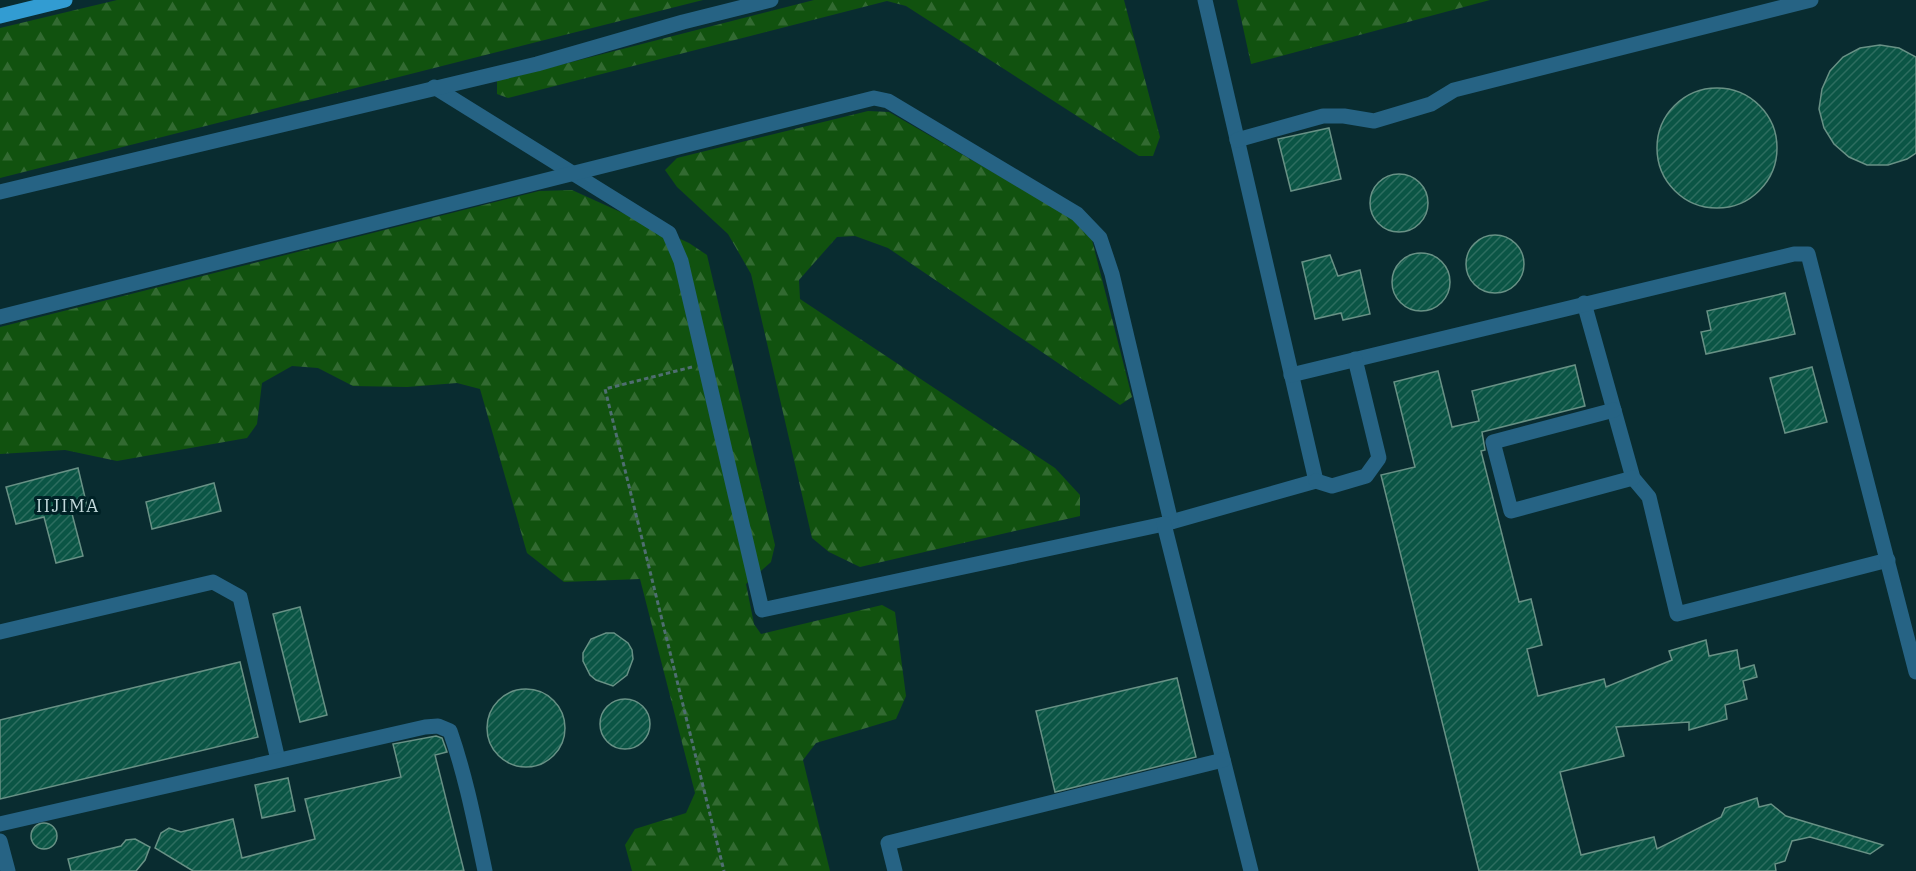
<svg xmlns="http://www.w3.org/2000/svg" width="1916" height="871" viewBox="0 0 1916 871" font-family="'IBM Plex Serif',serif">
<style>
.forest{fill:url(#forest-firs)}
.building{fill:url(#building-hatch);stroke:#689185;stroke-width:1.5}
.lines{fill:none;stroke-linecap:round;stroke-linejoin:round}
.path{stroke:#4f6e71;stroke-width:3;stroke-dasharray:4.5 3;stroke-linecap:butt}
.minor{stroke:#266384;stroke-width:15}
.major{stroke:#329cd2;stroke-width:15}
.labels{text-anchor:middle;stroke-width:6;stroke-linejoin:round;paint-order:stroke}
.quarter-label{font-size:18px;letter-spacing:1.5px;fill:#c3dadc;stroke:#002226}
</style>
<defs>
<pattern id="forest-firs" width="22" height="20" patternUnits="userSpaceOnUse" patternTransform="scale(1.5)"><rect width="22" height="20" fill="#11520f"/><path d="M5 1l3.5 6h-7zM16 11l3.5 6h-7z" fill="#326a31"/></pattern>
<pattern id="building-hatch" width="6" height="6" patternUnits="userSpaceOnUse" patternTransform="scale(1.5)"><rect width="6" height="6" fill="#0b5545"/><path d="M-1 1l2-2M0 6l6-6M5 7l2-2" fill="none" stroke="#2d6d5f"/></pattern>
</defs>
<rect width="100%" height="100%" fill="#092c30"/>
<g class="forest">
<polygon points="117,0 703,0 0,178 0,28"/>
<polygon points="814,0 1124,0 1160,137 1153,156 1139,156 906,6 887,1 508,98 497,94 497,81"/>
<polygon points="1237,0 1490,0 1251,64"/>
<polygon points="868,111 889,112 1070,217 1092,240 1132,397 1120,405 888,248 855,236 837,237 799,280 800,299 1055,468 1080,495 1080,516 860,567 829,552 812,538 751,274 728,234 677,187 665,170 677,158"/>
<polygon points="572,190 689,243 707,255 775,545 771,562 746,584 754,624 761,634 882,605 895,612 906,696 896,719 816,743 803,760 830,871 632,871 625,845 635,829 686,813 695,793 640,579 564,582 527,553 480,389 457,383 407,387 353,386 318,368 292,366 262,383 257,424 247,438 117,461 65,450 0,454 0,327 539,191"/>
</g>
<g class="building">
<polygon points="1880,45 1899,48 1916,57 1916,153 1907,159 1888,165 1867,165 1849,157 1834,144 1824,128 1819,109 1822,89 1830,71 1843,57 1860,48"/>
<circle cx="1717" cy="148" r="60"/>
<polygon points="1329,128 1341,179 1291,191 1278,139"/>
<circle cx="1399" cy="203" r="29"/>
<circle cx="1495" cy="264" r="29"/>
<circle cx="1421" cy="282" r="29"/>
<polygon points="1330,255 1338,276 1360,270 1370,314 1343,320 1341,313 1315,319 1302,262"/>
<polygon points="1785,293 1795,334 1706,354 1701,332 1711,330 1707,311"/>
<polygon points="1575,365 1585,406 1482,432 1485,450 1481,451 1519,602 1531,599 1542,645 1527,649 1538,696 1604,679 1606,687 1672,660 1669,651 1706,640 1709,656 1737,650 1740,669 1754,665 1757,677 1743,681 1747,699 1725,705 1727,719 1689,730 1689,722 1616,727 1624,756 1560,772 1581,855 1654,837 1657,849 1721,817 1725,808 1757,798 1759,807 1771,804 1786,816 1883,845 1870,854 1810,837 1792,841 1785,861 1775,864 1776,871 1479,871 1381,475 1415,467 1394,382 1438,371 1452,427 1479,421 1472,391"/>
<polygon points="1812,367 1827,422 1785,433 1770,378"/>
<polygon points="78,468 87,506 71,510 83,556 56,563 44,517 16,524 6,487"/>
<polygon points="214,483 221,511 152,529 146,502"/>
<polygon points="300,607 327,715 300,722 273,614"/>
<polygon points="606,633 614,633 628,643 632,650 633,659 627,675 613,686 596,680 590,675 583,661 583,653 591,639"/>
<polygon points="240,662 258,737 0,799 0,720"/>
<polygon points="1177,678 1196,757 1055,792 1036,711"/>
<circle cx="526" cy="728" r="39"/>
<circle cx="625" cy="724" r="25"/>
<polygon points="436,736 442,738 447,752 435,755 464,871 193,871 155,848 161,833 169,828 181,832 233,819 242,858 315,839 305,799 401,777 393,744"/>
<polygon points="288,778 295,811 262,818 255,785"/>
<circle cx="44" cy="836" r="13"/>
<polygon points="135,839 150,847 145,860 136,871 71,871 68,859 121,846 126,840"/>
</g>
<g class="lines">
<polyline class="path" points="692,367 605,389 724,871"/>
<g class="minor">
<polyline points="434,87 669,233 681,261 762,610 1164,524 1316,481 1205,0"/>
<polyline points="1237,140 1323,116 1344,116 1374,121 1431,104 1454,90 1811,0"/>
<polyline points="0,192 537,64 683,22 771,0"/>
<polyline points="1584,303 1633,478 1649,497 1677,614 1888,560"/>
<polyline points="0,317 874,98 888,101 1077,214 1100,238 1112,274 1171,522"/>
<polyline points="1291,375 1794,254 1808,254 1916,672"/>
<polyline points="1614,410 1493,442 1511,511 1633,478"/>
<polyline points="1316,481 1332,486 1366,476 1379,458 1355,359"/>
<polyline points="1164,524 1251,871"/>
<polyline points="0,632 213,582 240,597 278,760"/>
<path d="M0 824 425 727 438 726 450 731C466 777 475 824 485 871"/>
<polyline points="0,841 8,871"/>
<polyline points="895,871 888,843 1223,760"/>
</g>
<polyline class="major" points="0,16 65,0"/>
</g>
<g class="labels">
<g class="quarter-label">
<text x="68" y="512">IIJIMA</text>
</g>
</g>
</svg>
